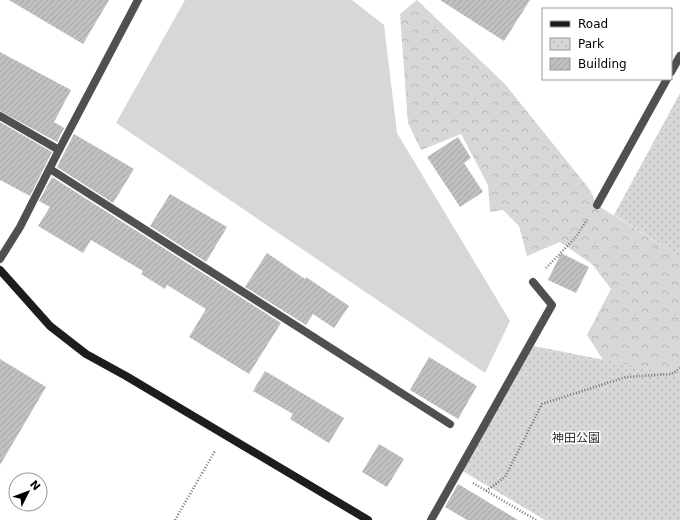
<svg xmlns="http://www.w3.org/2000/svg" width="680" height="520" viewBox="0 0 680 520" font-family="'DejaVu Sans','Noto Sans JP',sans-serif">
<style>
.grass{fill:#d7d7d7}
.forest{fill:url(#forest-crowns)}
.park{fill:url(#park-dots)}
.building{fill:url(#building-hatch)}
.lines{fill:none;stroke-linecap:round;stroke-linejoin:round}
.path{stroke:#727272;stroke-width:2.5;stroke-dasharray:1 2;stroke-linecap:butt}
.street{stroke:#505050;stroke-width:8}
.secondary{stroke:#1d1d1d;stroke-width:8}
.labels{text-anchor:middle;stroke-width:3;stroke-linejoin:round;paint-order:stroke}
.park-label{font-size:12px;fill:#2e2e2e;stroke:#fff}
</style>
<defs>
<pattern id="forest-crowns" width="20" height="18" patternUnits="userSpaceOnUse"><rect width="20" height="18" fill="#d7d7d7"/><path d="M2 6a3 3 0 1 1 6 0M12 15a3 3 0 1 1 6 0" fill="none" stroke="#b7b7b7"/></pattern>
<pattern id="park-dots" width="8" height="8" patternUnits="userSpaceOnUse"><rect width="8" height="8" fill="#d7d7d7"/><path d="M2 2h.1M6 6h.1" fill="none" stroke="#b7b7b7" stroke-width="1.8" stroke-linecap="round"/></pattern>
<pattern id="building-hatch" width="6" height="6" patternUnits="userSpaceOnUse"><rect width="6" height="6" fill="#c0c0c0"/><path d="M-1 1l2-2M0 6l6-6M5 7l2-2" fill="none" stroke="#a3a3a3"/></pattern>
</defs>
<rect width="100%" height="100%" fill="#fff"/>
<polygon class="grass" points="185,0 352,0 384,25 397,133 510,321 485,373 116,123"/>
<polygon class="forest" points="417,0 505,84 590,190 597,205 680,257 680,375 603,360 587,335 611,289 592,264 560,242 527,256 519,226 503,210 490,212 488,185 461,134 421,150 408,123 400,14"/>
<g class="park">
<polygon points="680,93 680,257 614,215"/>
<polygon points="534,346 680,375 680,520 545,520 461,470"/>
</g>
<g class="building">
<polygon points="9,0 109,0 83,44"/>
<polygon points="440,0 530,0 504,41"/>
<polygon points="0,52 71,90 54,122 64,128 57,142 0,111"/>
<polygon points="0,122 52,152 30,196 0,180"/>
<polygon points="74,134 134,169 113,203 57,167"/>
<polygon points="458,137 471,158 464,163 483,192 460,207 427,157"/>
<polygon points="52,177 281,323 249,374 189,337 206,309 167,285 165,289 141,274 143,271 91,240 83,253 38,226 50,207 39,201"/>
<polygon points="170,194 227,227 206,262 150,226"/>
<polygon points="267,253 305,279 306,277 349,306 334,328 313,314 306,325 245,287"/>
<polygon points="561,253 589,267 576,293 548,280"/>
<polygon points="429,357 477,386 458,419 410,390"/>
<polygon points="0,359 46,387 0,465"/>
<polygon points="265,371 344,418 329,443 290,419 293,414 253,391"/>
<polygon points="379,444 404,459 387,487 362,472"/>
<polygon points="458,484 518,520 467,520 445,507"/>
</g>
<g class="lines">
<g class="path">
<polyline points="546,268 576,237 587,220"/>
<polyline points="473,483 536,520"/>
<polyline points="486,491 505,477 542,404 626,377 672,374 680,368"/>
<polyline points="175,520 215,451"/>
</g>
<g class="street">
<polyline points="671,72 680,56"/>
<polyline points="0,116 59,150"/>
<polyline points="50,169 450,424"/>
<polyline points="597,205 667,79"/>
<polyline points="0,259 20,227 59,150 138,0"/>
<polyline points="431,520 552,305 533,282"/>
</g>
<polyline class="secondary" points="0,270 50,326 86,354 126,376 368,520"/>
</g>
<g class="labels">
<g class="park-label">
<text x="576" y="442">神田公園</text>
</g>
</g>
<rect x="542" y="8" width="130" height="72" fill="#ffffff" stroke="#999999"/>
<rect x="550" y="21" width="20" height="6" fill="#1d1d1d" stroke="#999999"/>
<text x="578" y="28" font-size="12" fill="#000000">Road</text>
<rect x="550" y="38" width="20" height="12" fill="url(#park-dots)" stroke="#999999"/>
<text x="578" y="48" font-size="12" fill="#000000">Park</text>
<rect x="550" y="58" width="20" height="12" fill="url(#building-hatch)" stroke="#999999"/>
<text x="578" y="68" font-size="12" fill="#000000">Building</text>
<g transform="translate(28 492) rotate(48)"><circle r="19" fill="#ffffff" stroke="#999999"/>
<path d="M0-3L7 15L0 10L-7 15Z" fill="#000000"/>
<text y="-6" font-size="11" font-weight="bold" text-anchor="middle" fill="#000000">N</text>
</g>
</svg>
